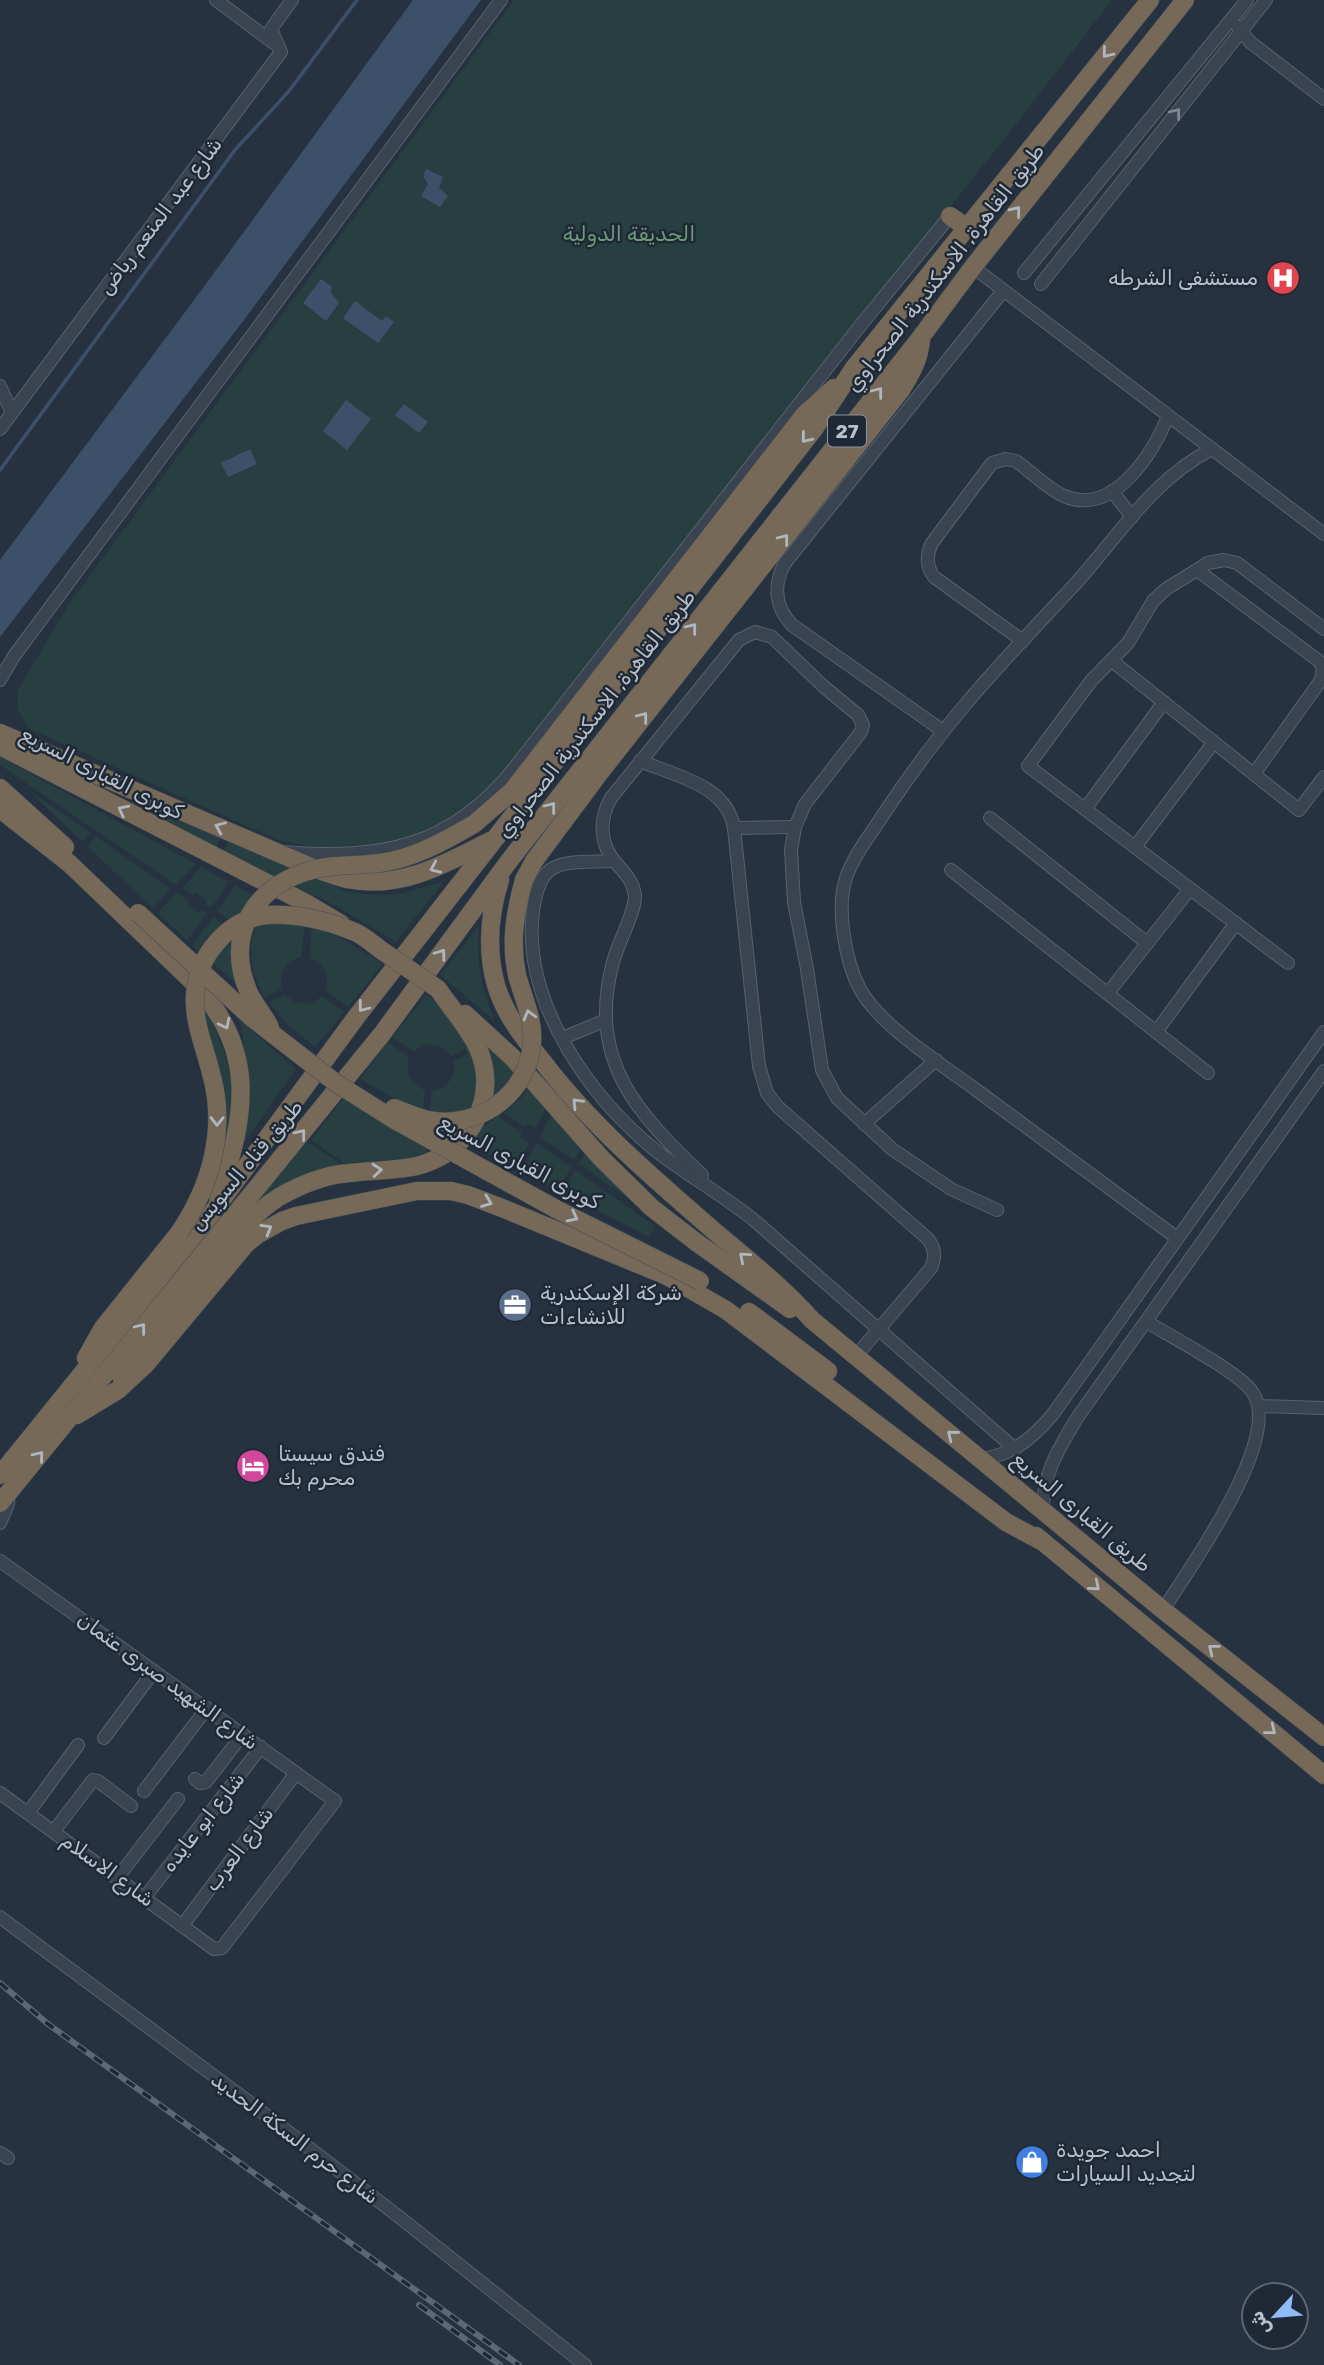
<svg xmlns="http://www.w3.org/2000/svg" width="1324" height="2365" viewBox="0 0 1324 2365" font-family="Rubik,'Noto Naskh Arabic',sans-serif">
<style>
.green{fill:#283f41}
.water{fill:#3c5169}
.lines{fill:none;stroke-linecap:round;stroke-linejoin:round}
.stream{stroke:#3c5169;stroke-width:3.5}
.minor-casing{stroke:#58626e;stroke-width:14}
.highway-casing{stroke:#454f5b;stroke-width:19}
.minor{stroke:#3a4450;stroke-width:12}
.highway{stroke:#766957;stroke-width:18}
.rail-casing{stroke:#5c6877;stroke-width:6}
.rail{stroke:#1f2935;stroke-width:3.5;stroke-dasharray:10;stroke-linecap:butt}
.highway-bridge-casing{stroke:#454f5b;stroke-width:19;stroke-linecap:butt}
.highway-bridge{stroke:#766957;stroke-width:18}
.oneway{stroke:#b0b6bf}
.oneway2{stroke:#7f8894}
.labels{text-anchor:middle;stroke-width:5;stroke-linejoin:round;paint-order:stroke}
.shield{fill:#1f2935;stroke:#89929e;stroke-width:2}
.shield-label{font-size:19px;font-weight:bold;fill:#b7bfcb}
.street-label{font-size:21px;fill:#b7bfcb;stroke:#1f2935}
.park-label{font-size:21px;fill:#6e9b77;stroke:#1f2935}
.poi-label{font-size:21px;fill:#b7bfcb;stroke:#1f2935;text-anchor:start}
</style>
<rect width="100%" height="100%" fill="#263240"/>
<g class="green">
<polygon points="514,0 1112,0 1006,137 790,406 495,785 457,818 388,847 317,848 278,840 30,729 18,711 18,690 68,605"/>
<polygon points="0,757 196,864 176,885 0,765"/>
<polygon points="28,790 91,833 83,842"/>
<polygon points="132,801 220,838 216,848 131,805"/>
<polygon points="95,836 171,889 153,908 88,847"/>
<polygon points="228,842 348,892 374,895 400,894 441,882 442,884 396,942 336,906 224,851"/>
<polygon points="201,867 229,882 211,908 206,904 207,901 196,892 193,896 183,888"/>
<polygon points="235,885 254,896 245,913 230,920 217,912"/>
<polygon points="177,892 189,901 187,904 199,913 202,910 207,913 187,940 158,913"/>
<polygon points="213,917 222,924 207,938 198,951 192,946"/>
<path d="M266 922 305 924 301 957C285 961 278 973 282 989L264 997C251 973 247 950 256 924Z"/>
<path d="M312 926 343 939 383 964 348 1007 325 990C330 975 324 963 309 958Z"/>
<path d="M479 926C475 961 482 989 495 1021L440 975Z"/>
<polygon points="237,932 247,995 211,961"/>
<path d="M427 994C460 1027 490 1060 471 1111L448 1113 430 1111 432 1091C448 1088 455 1078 454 1062L467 1054 465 1049 451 1056 443 1048 427 1044 413 1051 392 1037Z"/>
<path d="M285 995C297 1006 310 1007 322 996L344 1012 315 1047 288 1025 269 1002Z"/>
<path d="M202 1002C221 1038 237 1076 231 1118 229 1132 224 1147 221 1161L220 1079Z"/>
<path d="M239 1020 296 1069 244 1143C251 1101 249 1061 239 1020Z"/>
<polygon points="481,1034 518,1071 515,1077 492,1100"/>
<path d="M388 1042 409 1057C405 1072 410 1085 425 1090L423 1109 399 1101 360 1079Z"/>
<polygon points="529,1085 547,1105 536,1128 527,1124 525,1127 504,1113 521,1098"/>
<polygon points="344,1098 426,1144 427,1153 408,1158 344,1163 311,1140"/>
<polygon points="553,1112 583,1144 574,1160 540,1137"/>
<polygon points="498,1116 522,1133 520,1137 529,1143 516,1168 468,1144 480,1129"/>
<polygon points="307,1142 341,1164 302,1175 258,1200 257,1198"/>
<polygon points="536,1143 571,1167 558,1191 522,1172"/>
<polygon points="587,1149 642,1208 579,1164"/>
<polygon points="575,1170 655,1226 649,1237 563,1193"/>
</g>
<g class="water">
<polygon points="413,0 481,0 244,320 0,637 0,560 200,292"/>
<polygon points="426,169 443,177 439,188 448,196 440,207 421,196 428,184 423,176"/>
<polygon points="321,279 332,287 331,293 339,303 326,321 303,303"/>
<polygon points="355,301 382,321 386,316 394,322 378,343 343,318"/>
<polygon points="346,400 371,419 347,450 323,431"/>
<polygon points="404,404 428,422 419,433 395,415"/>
<polygon points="250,449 257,464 228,477 221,463"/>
</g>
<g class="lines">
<polyline class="stream" points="0,470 235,150 289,91 357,0"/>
<g class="minor-casing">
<g id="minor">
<polyline points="216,0 275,44"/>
<polyline points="1238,27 1250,42 1324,99"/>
<polyline points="973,267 1324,534"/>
<polyline points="1024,273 1247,0"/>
<polyline points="1041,284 1266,0"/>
<polyline points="0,386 12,413"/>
<polyline points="0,429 281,52 271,29 292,0"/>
<polyline points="1112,491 1132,517"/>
<polyline points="1197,570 1319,661 1323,668 1321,680 1254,774"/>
<path d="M1023 641 934 577C926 566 926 555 932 543L992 463 1006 459 1016 461C1032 472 1046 488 1064 496 1113 517 1153 454 1168 416"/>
<polyline points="1112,661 1299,810 1324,777"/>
<polyline points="0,680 14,656 501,0"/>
<path d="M943 731 792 625C775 607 773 585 785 563L1003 291"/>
<path d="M640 761C676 776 727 785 734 828L759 1066 767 1093 778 1107 927 1238C935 1247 936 1257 931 1268L856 1356"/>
<polyline points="1085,809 1164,702"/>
<polyline points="990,818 1147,943"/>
<polyline points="734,828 795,827"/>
<polyline points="1135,847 1214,742"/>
<path d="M284 852C382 860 451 847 515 767L860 326 950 216"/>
<path d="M614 861C560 863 537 855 532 922 527 1008 591 1098 655 1150 687 1175 723 1195 755 1221L1015 1449"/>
<polyline points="951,870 1208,1073"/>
<polyline points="1288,963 1028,766 1091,681 1128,643 1153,601 1166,589 1208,563 1224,560 1237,563 1324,629"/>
<polyline points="1108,993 1190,889"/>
<polyline points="1156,1032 1236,923"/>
<polyline points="563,1038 606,1020"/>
<polyline points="864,1124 936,1060"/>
<path d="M701 1181 702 1175C638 1114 588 1062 612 966 616 946 636 912 635 895 633 881 625 873 616 863 599 844 599 819 611 798L739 640 755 632 772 637 823 686 858 715 863 725 861 732 805 804 795 827 791 850 794 902 807 969 822 1070 837 1098 892 1149 951 1189 997 1210"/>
<path d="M1177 1238C1109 1188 1042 1138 975 1089 941 1064 879 1025 860 989 845 961 836 908 846 878 854 854 872 833 885 812 911 773 939 735 970 699 1004 659 1041 621 1077 582 1120 534 1153 479 1212 449"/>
<path d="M1147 1322C1170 1336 1241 1373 1253 1393 1283 1439 1189 1569 1163 1610"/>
<polyline points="1259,1406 1324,1408"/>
<path d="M982 1459C1014 1454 1033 1438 1053 1414L1324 1032"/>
<path d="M1043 1509C1043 1473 1059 1448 1077 1418L1324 1071"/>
<polyline points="0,1523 8,1504 9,1494"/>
<polyline points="0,1561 335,1801 222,1948 214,1949 0,1793"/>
<polyline points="104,1738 154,1671"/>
<polyline points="195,1779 200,1783 206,1782 243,1734"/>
<polyline points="144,1791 207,1708"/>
<polyline points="28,1813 78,1745"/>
<polyline points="54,1831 93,1780 98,1781 131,1806"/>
<polyline points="118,1877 178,1799"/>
<polyline points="145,1897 261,1747"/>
<polyline points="0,1917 245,2099 398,2216 585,2365"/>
<polyline points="182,1926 296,1773"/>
<polyline points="0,2153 8,2158"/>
</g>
</g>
<g class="highway-casing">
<g id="highway">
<polyline points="950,216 966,227"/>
<path d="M0 733 311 867C322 871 335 876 347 879 400 890 445 864 490 841"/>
<polyline points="0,746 304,902 341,924"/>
<polyline points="0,788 65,847"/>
<path d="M0 809 70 864 193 982C257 1048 247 1115 218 1196"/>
<polyline points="474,824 512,791 804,415 834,388"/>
<path d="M500 880C489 915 486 949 496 985 505 1015 523 1037 543 1062 591 1125 653 1178 713 1230 747 1259 783 1287 812 1320L1163 1610 1324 1737"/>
<path d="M524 880 534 861 601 771 901 390C911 374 919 360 921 340"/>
<polyline points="465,1014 512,1057 601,1158 652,1208 696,1242 790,1309"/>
<polyline points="749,1312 828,1371"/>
<polyline points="86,1358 103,1328 179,1233"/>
<path d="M121 1376C146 1343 173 1312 199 1281 223 1252 246 1218 279 1197 300 1185 324 1175 349 1173 371 1170 395 1171 417 1166 470 1153 501 1096 477 1046 467 1026 451 1008 438 989"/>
<polyline points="77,1415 118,1390 146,1364 246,1244 257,1235 282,1221 296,1216 417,1191 451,1191 468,1195 502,1208 667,1276 726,1310 1006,1522 1043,1542"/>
<polyline points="0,1475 212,1213 357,1016 814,429 854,368 1150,0"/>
<polyline points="0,1503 382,1034 509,861 921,337 973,267 1185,0"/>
<polyline points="1036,1536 1324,1775"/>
</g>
</g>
<use href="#minor" class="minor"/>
<use href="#highway" class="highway"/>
<g class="rail-casing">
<g id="rail">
<polyline points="0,1983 48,2024 519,2365"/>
<polyline points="419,2305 500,2365"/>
</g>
</g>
<use href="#rail" class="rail"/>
<g class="highway-bridge-casing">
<g id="highway-bridge">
<polyline points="138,913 252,1018 336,1083 393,1119 556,1209 700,1281"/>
<path d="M270 1027C264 1016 256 1006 250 995 222 936 255 883 316 869 340 863 366 867 391 861 420 855 448 839 474 824"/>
<path d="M394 1108C407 1113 420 1119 434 1121 483 1127 528 1092 532 1043 534 1019 523 998 517 975 510 942 515 912 524 880"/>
<path d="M179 1233C211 1186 227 1129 211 1073 205 1048 193 1021 195 995 197 957 227 919 267 915 296 913 329 921 355 932 364 936 373 944 381 950 400 963 419 976 438 989"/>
</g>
</g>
<use href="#highway-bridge" class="highway-bridge"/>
</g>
<defs><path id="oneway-chevron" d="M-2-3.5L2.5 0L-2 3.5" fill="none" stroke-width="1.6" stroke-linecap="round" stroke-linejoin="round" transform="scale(1.75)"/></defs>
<g class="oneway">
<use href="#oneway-chevron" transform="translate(1107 53) rotate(129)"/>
<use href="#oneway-chevron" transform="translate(1016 211) rotate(-51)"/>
<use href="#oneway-chevron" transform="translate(878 392) rotate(-52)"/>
<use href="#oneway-chevron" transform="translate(806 438) rotate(129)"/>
<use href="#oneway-chevron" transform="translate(784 539) rotate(-52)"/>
<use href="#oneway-chevron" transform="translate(692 628) rotate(-52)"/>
<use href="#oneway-chevron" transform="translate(643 717) rotate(-52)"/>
<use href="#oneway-chevron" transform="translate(551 807) rotate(-52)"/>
<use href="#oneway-chevron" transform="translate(123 810) rotate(-153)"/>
<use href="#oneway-chevron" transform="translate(220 827) rotate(-157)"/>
<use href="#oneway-chevron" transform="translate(435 868) rotate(156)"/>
<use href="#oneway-chevron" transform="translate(441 954) rotate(-54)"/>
<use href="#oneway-chevron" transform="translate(363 1007) rotate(128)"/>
<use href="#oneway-chevron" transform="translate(529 1015) rotate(-105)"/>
<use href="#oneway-chevron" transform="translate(225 1024) rotate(63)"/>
<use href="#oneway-chevron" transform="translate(577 1103) rotate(-134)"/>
<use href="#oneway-chevron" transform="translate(217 1121) rotate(91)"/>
<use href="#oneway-chevron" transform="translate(301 1134) rotate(-51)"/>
<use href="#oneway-chevron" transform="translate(377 1170) rotate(-5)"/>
<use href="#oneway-chevron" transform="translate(487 1202) rotate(21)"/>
<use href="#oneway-chevron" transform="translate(573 1217) rotate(27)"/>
<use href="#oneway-chevron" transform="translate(267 1229) rotate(-30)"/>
<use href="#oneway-chevron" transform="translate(744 1257) rotate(-139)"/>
<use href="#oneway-chevron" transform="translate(141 1328) rotate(-52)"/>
<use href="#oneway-chevron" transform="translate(952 1435) rotate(-141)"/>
<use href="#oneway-chevron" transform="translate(39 1456) rotate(-51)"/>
<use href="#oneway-chevron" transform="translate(1095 1586) rotate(40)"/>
<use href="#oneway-chevron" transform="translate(1213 1649) rotate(-142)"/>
<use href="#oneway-chevron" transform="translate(1271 1730) rotate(39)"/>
</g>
<use class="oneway2" href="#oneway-chevron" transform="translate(1176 113) rotate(-52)"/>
<defs>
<g id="hospital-disc" transform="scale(1.75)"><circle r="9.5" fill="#e0444e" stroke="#1f2935"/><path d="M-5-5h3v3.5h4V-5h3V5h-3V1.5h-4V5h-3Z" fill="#fff"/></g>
<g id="office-disc" transform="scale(1.75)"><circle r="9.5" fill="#5c6f8a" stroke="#1f2935"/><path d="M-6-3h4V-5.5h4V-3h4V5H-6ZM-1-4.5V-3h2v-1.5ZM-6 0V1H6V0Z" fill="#fff"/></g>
<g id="hotel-disc" transform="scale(1.75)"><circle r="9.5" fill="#d1479c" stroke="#1f2935"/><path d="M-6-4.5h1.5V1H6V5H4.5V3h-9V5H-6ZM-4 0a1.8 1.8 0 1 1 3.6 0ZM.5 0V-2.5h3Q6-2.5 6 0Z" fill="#fff"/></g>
<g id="shop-disc" transform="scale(1.75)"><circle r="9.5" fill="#3f7fe0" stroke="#1f2935"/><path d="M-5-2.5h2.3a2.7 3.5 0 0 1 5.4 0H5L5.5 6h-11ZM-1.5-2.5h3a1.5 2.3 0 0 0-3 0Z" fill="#fff"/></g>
</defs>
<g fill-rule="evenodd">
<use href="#hospital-disc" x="1283" y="278"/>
<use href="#office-disc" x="515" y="1305"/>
<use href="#hotel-disc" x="253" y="1466"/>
<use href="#shop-disc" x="1032" y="2162"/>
</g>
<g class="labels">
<rect class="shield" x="828" y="415.5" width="38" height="31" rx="5"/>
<g class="shield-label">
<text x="847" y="438">27</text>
</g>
<g class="street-label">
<text transform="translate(160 216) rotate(-53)" y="7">شارع عبد المنعم رياض</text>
<text transform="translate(945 268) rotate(-52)" y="7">طريق القاهرة, الاسكندرية الصحراوي</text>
<text transform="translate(596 714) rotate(-52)" y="7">طريق القاهرة, الاسكندرية الصحراوي</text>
<text transform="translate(102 773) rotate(27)" y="7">كوبرى القبارى السريع</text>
<text transform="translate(520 1162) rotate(28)" y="7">كوبرى القبارى السريع</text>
<text transform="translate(246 1165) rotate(-50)" y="7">طريق قناه السويس</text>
<text transform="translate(1082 1512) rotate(40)" y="7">طريق القبارى السريع</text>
<text transform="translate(168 1681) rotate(36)" y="7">شارع الشهيد صبرى عثمان</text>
<text transform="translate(203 1822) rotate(-52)" y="7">شارع ابو عايده</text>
<text transform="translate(239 1849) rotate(-53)" y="7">شارع العرب</text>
<text transform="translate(108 1870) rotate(36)" y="7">شارع الاسلام</text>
<text transform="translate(295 2138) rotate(37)" y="7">شارع حرم السكة الحديد</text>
</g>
<g class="park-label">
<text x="629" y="241">الحديقة الدولية</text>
</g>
<g class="poi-label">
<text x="1258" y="285" text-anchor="end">مستشفى الشرطه</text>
<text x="540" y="1300">شركة الإسكندرية<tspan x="540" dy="24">للانشاءات</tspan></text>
<text x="278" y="1461">فندق سيستا<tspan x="278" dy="24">محرم بك</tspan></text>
<text x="1056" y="2157">احمد جويدة<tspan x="1056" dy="24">لتجديد السيارات</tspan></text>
</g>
</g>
<g transform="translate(1275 2316) rotate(244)"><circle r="33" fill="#1f2935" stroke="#5c6571" stroke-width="2"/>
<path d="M0-5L12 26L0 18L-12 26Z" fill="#8fbbf7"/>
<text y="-10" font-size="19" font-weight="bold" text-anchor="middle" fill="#b7bfcb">ش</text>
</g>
</svg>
